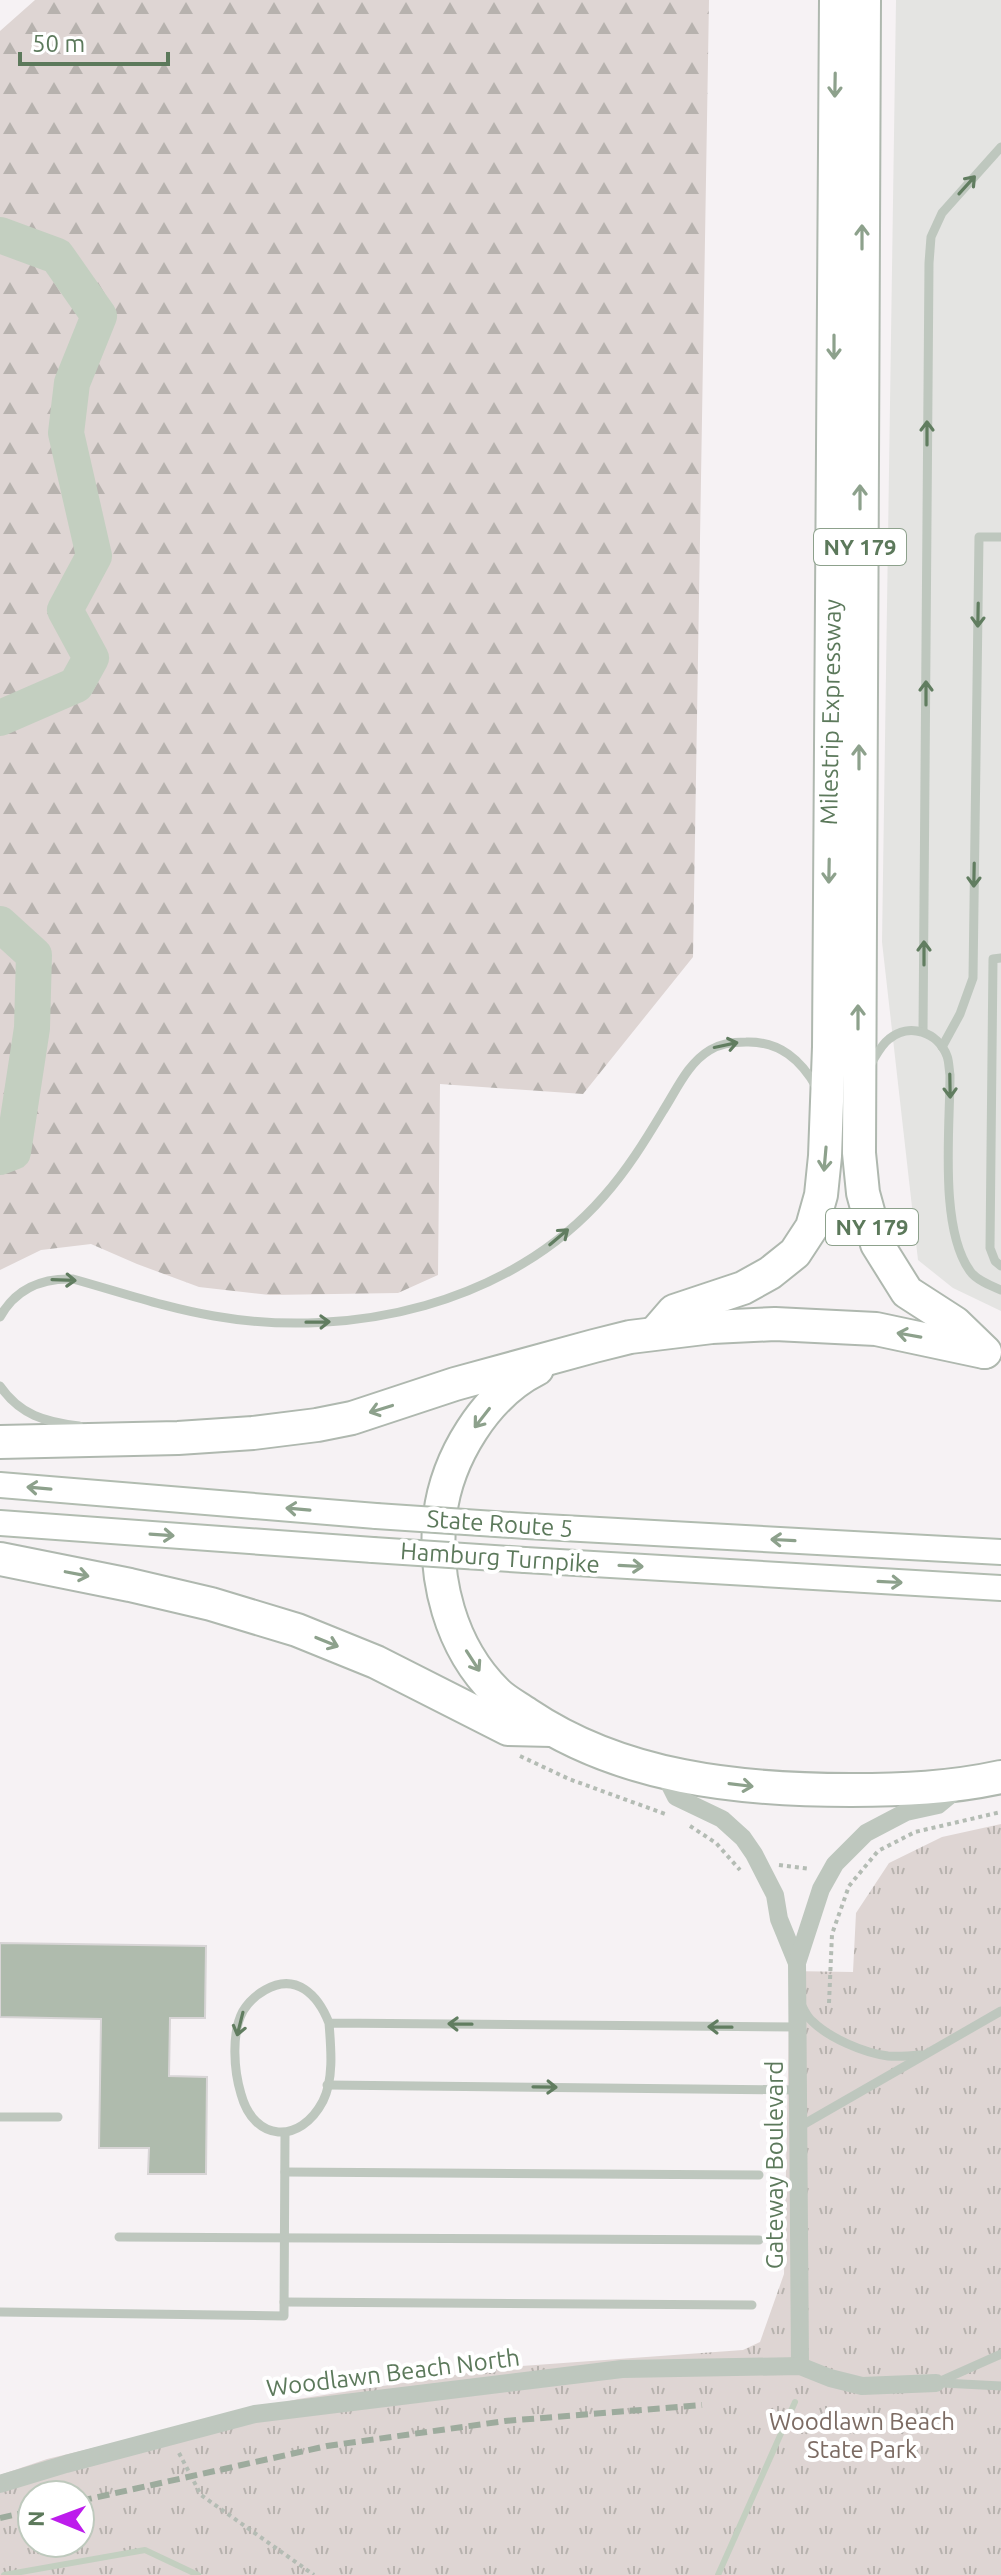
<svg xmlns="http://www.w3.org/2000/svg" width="1001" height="2575" viewBox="0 0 1001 2575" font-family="Ubuntu,sans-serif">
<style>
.built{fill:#e4e4e2}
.forest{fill:url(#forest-firs)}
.park{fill:url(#park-tufts);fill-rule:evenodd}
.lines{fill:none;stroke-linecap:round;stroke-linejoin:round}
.stream{stroke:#c3cfc0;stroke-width:6}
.river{stroke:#c3cfc0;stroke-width:36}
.building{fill:#afbbad;stroke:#d8d5d6;stroke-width:2}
.secondary-casing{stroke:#b1bcb0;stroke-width:28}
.highway-casing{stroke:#afb8af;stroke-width:36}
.path{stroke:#b4bcb4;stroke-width:4;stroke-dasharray:4 4;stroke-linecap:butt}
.lane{stroke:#bec7be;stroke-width:9}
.street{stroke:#bec7be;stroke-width:18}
.secondary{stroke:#fff;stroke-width:24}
.highway{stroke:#fff;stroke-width:32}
.rail{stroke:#9dab9d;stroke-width:6;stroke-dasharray:12 6;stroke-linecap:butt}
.secondary-bridge-casing{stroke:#b1bcb0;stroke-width:28;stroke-linecap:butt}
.secondary-bridge{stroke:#fff;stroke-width:24}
.oneway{stroke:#8da18c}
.oneway2{stroke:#617d60}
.labels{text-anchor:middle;stroke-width:8;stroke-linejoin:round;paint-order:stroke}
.shield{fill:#fff;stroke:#8da18c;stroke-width:2}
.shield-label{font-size:22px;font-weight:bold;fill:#5c795b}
.street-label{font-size:24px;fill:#5c795b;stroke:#fff}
.park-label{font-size:24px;fill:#7c6b63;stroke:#fff}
</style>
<defs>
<pattern id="forest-firs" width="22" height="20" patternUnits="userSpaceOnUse" patternTransform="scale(2)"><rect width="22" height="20" fill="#ded5d3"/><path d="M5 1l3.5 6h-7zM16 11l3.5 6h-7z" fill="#b7b2ae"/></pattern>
<pattern id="park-tufts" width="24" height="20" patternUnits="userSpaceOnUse" patternTransform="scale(2)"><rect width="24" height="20" fill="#ded5d3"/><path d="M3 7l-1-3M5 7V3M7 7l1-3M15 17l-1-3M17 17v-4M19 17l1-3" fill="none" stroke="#b7b2ae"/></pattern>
</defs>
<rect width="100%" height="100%" fill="#f6f2f4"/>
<polygon class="built" points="896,0 1001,0 1001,1311 953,1288 918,1260 882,942"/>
<polygon class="forest" points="35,0 709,0 693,957 583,1094 440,1084 438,1275 398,1293 270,1295 199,1287 137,1264 91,1244 41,1250 0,1270 0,31"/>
<path class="park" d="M1001 1824V2575H0V2475L47 2459 298 2399 507 2367 743 2350 760 2342 784 2274 790 1971 853 1972 856 1913 889 1863 942 1837ZM32 2495H80V2543H32Z"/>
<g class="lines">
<g class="stream">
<polyline points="4,2575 145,2550 198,2575"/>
<polyline points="718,2575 795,2402"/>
</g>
<g class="river">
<polyline points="0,235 57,256 99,316 72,383 66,433 94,556 65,610 91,658 76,685 0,718"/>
<polyline points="0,924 34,955 32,1028 13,1152 0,1157"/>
</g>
</g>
<polygon class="building" points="0,1943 206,1946 205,2018 170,2018 169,2076 207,2077 206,2174 148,2174 149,2148 99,2148 101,2019 0,2017"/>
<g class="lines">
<g class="secondary-casing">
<g id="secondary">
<polyline points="0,1485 376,1516"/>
<polyline points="0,1523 373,1550"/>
<polyline points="526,1526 1001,1552"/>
<polyline points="525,1560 1001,1588"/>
</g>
</g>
<g class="highway-casing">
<g id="highway">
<polyline points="864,0 859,1153 863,1193 877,1244 907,1292 955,1323 985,1352"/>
<polyline points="655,1333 674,1311 743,1288 770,1273 795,1253 812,1227 821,1195 825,1156 829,1047 836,0"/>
<path d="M537 1369C485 1395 447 1458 440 1515 433 1578 450 1647 497 1693 505 1701 517 1707 527 1714 622 1778 739 1790 851 1790 902 1790 951 1788 1001 1777"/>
<polyline points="0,1442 178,1438 253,1433 317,1425 352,1418 455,1384 594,1346 630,1337 712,1327 775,1324 876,1329 984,1352"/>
<polyline points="0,1559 130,1585 211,1604 297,1630 376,1662 508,1729 552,1730"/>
</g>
</g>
<g class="path">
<polyline points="520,1756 569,1779 668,1815"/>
<polyline points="690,1826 716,1843 740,1870"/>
<polyline points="779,1865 810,1869"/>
<polyline points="829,2003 832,1934 849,1886 878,1851 915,1832 1001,1812"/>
<polyline points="179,2453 201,2495 314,2575"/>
</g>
<g class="lane">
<polyline points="1001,958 993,959 990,1248 995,1261 1001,1266"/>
<polyline points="923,1031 929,263 931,237 942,213 1001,147"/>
<polyline points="942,1047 960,1014 973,978 979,537 1001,537"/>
<path d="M870 1065C876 1056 881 1045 889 1039 909 1022 938 1032 947 1056 949 1061 949 1069 950 1075 950 1128 939 1228 970 1271 976 1280 991 1286 1001 1290"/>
<path d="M0 1317C16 1288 42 1278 73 1279 120 1292 166 1308 214 1316 351 1340 510 1304 604 1196 627 1170 645 1141 663 1111 677 1089 688 1063 710 1050 721 1043 734 1042 746 1042 780 1041 801 1060 817 1088"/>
<path d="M0 1386C20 1415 45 1422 79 1426"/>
<path d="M801 2004C804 2010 807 2017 812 2021 829 2038 864 2053 888 2056 899 2057 910 2056 921 2055"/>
<path d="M329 2023C331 2048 334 2079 323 2101 300 2145 254 2142 241 2094 234 2071 231 2033 243 2011 249 2001 256 1995 265 1990 296 1972 318 1995 329 2023L798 2027"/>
<polyline points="327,2085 798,2090"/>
<polyline points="0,2117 58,2117"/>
<polyline points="799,2127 1001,2011"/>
<polyline points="285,2172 759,2175"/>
<polyline points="119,2237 759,2240"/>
<polyline points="284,2302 752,2305"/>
<polyline points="0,2312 284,2316 285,2133"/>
<polyline points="936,2383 1001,2354"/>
<polyline points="943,2383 1001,2386"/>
</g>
<g class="street">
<polyline points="664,1773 676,1797 722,1819 743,1838 754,1854 775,1895 779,1919 797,1963"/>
<polyline points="800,2366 797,1963 821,1889 835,1864 866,1833 906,1812 938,1805 961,1786"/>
<polyline points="0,2484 66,2464 255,2414 622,2369 800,2366 830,2378 862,2386 936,2383"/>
</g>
<use href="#secondary" class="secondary"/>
<use href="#highway" class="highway"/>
<g class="rail">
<polyline points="80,2501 327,2446 505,2421 702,2405"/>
<polyline points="0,2518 32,2511"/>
</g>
<g class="secondary-bridge-casing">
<g id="secondary-bridge">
<polyline points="376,1516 526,1526"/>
<polyline points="373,1550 525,1560"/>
</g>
</g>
<use href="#secondary-bridge" class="secondary-bridge"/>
</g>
<defs><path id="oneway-shaft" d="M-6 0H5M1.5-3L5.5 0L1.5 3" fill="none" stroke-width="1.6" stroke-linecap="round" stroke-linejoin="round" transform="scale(2)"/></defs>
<g class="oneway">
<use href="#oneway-shaft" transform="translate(835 85) rotate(91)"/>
<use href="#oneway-shaft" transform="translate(862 237) rotate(-90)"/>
<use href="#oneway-shaft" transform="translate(834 347) rotate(90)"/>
<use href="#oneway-shaft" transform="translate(860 497) rotate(-90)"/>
<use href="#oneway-shaft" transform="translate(859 757) rotate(-90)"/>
<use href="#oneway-shaft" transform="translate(829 871) rotate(91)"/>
<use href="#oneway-shaft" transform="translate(858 1017) rotate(-90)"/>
<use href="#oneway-shaft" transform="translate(825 1159) rotate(95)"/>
<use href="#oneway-shaft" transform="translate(909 1335) rotate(-170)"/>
<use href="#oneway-shaft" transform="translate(381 1409) rotate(163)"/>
<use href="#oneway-shaft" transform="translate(482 1418) rotate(128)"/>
<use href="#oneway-shaft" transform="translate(39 1488) rotate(-175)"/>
<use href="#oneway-shaft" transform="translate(298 1509) rotate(-175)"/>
<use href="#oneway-shaft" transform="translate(162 1535) rotate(4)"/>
<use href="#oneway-shaft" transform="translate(783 1540) rotate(-177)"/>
<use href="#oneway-shaft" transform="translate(631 1566) rotate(3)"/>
<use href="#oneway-shaft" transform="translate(77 1574) rotate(11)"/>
<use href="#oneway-shaft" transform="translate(890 1582) rotate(3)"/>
<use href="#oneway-shaft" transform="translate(327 1642) rotate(22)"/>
<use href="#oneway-shaft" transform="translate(473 1661) rotate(57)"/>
<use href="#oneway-shaft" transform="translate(741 1785) rotate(7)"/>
</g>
<g class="oneway2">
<use href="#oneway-shaft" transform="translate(967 185) rotate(-48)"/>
<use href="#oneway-shaft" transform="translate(927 433) rotate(-90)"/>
<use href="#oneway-shaft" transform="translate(978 615) rotate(91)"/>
<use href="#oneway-shaft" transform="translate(926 693) rotate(-90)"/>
<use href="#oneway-shaft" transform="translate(974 875) rotate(91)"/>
<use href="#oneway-shaft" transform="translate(924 953) rotate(-90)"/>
<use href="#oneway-shaft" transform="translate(726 1045) rotate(-12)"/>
<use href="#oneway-shaft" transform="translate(950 1086) rotate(89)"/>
<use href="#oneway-shaft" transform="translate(559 1237) rotate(-40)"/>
<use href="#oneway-shaft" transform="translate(64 1280) rotate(2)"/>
<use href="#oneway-shaft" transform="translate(318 1322) rotate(-1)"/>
<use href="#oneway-shaft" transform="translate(240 2024) rotate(104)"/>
<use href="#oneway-shaft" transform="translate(460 2024) rotate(-179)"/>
<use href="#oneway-shaft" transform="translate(720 2027) rotate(-179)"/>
<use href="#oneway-shaft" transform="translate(545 2087) rotate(1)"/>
</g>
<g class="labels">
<g class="shield">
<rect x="814" y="529" width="92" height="36" rx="6"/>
<rect x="826" y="1209" width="92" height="36" rx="6"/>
</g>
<g class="shield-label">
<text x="860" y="555">NY 179</text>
<text x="872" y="1235">NY 179</text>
</g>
<g class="street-label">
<text transform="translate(831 712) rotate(-89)" y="8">Milestrip Expressway</text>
<text transform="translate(500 1524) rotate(4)" y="8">State Route 5</text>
<text transform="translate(500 1558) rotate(4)" y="8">Hamburg Turnpike</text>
<text transform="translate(775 2165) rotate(-90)" y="8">Gateway Boulevard</text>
<text transform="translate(393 2373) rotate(-7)" y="8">Woodlawn Beach North</text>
</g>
<g class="park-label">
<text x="862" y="2430">Woodlawn Beach<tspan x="862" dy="28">State Park</tspan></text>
</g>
</g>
<g transform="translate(56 2519) rotate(271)"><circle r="38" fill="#ffffff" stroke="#bec9bd" stroke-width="2"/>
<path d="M0-6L14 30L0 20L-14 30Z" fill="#bd1cec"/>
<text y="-12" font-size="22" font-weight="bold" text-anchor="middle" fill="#5c795b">N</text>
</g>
<path d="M20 52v12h148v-12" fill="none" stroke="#5c795b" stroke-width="4"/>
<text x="32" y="52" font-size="24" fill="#5c795b" stroke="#ffffff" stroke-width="6" paint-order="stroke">50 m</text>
</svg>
